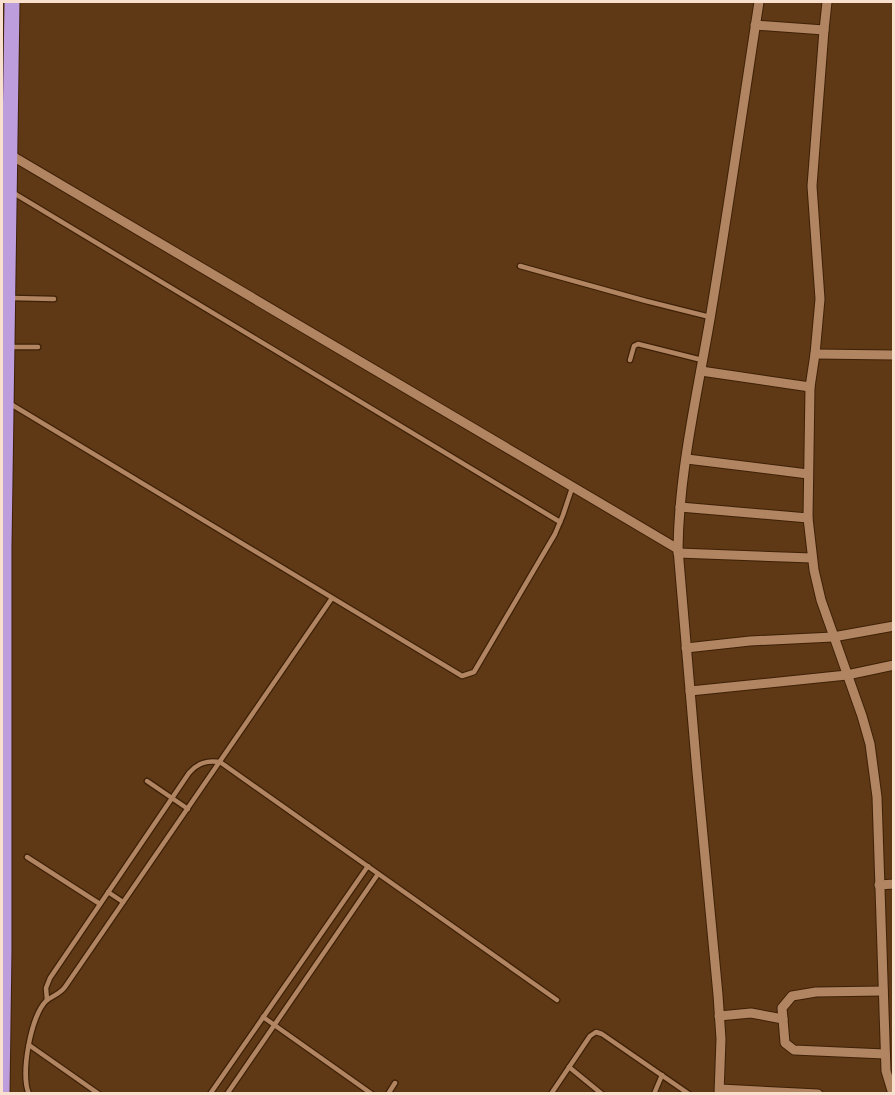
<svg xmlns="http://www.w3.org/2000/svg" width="895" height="1095" viewBox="0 0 895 1095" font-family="'Source Sans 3',sans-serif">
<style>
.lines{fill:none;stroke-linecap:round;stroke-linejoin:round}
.service-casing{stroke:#3e2106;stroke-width:7}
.minor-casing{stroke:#3e2106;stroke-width:11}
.trunk-casing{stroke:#3e2106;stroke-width:17}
.service{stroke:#b18462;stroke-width:4.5}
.minor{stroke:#b18462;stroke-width:9}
.trunk{stroke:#bd9ddc;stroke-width:15}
</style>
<rect width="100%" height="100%" fill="#5f3816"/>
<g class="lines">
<g class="service-casing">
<g id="service">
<polyline points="12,192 560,522"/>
<polyline points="520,266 646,301 710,317"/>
<polyline points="12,298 54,299"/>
<polyline points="10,347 38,347"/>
<polyline points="630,360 634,346 638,344 702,360"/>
<polyline points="9,403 462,676 474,672 555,534 563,515 573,485"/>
<polyline points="147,781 188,809"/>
<polyline points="27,857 100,904"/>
<polyline points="108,892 123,902"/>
<path d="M47 1000 46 988 50 978 189 773C198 763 207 760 220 762L557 1000"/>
<polyline points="263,1017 372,1094"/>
<polyline points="29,1045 99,1094"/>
<polyline points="569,1067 602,1094"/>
<path d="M29 1094C20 1074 31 1016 46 1001 52 996 60 994 65 987L332 598"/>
<polyline points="210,1094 368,866"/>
<polyline points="227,1094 378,874"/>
<polyline points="388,1094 395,1083"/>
<polyline points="551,1094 590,1036 596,1032 602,1034 689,1094"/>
<polyline points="654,1094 662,1075"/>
</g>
</g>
<g class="minor-casing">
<g id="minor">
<polyline points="755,25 824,30 812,186 820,299 815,354 810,387 808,518 814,570 821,600 862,716 870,744 877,797 886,1071 893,1094"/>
<polyline points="824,30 827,2"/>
<polyline points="9,154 678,549"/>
<polyline points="815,354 894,355"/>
<polyline points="701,371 810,387"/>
<polyline points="687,459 808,474"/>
<polyline points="680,507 808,518"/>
<polyline points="678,553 812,558"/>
<polyline points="686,648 750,641 833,637 894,626"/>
<polyline points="690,691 847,675 894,665"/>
<polyline points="879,885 894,884"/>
<polyline points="719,1016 751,1013 783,1019 785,1043 794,1050 885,1054"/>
<polyline points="783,1019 782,1008 792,996 816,992 883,991"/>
<polyline points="720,1089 818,1094"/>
<path d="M719 1094 721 1039 718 995 697 772 678 549C679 470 698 391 711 313 728 210 743 106 759 2"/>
</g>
</g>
<g class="trunk-casing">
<polyline id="trunk" points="2,1094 4,950 4,546 12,2"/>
</g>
<use href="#service" class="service"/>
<use href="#minor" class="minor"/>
<use href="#trunk" class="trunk"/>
</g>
<rect width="895" height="1095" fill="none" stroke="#f9e0ce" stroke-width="6"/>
</svg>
